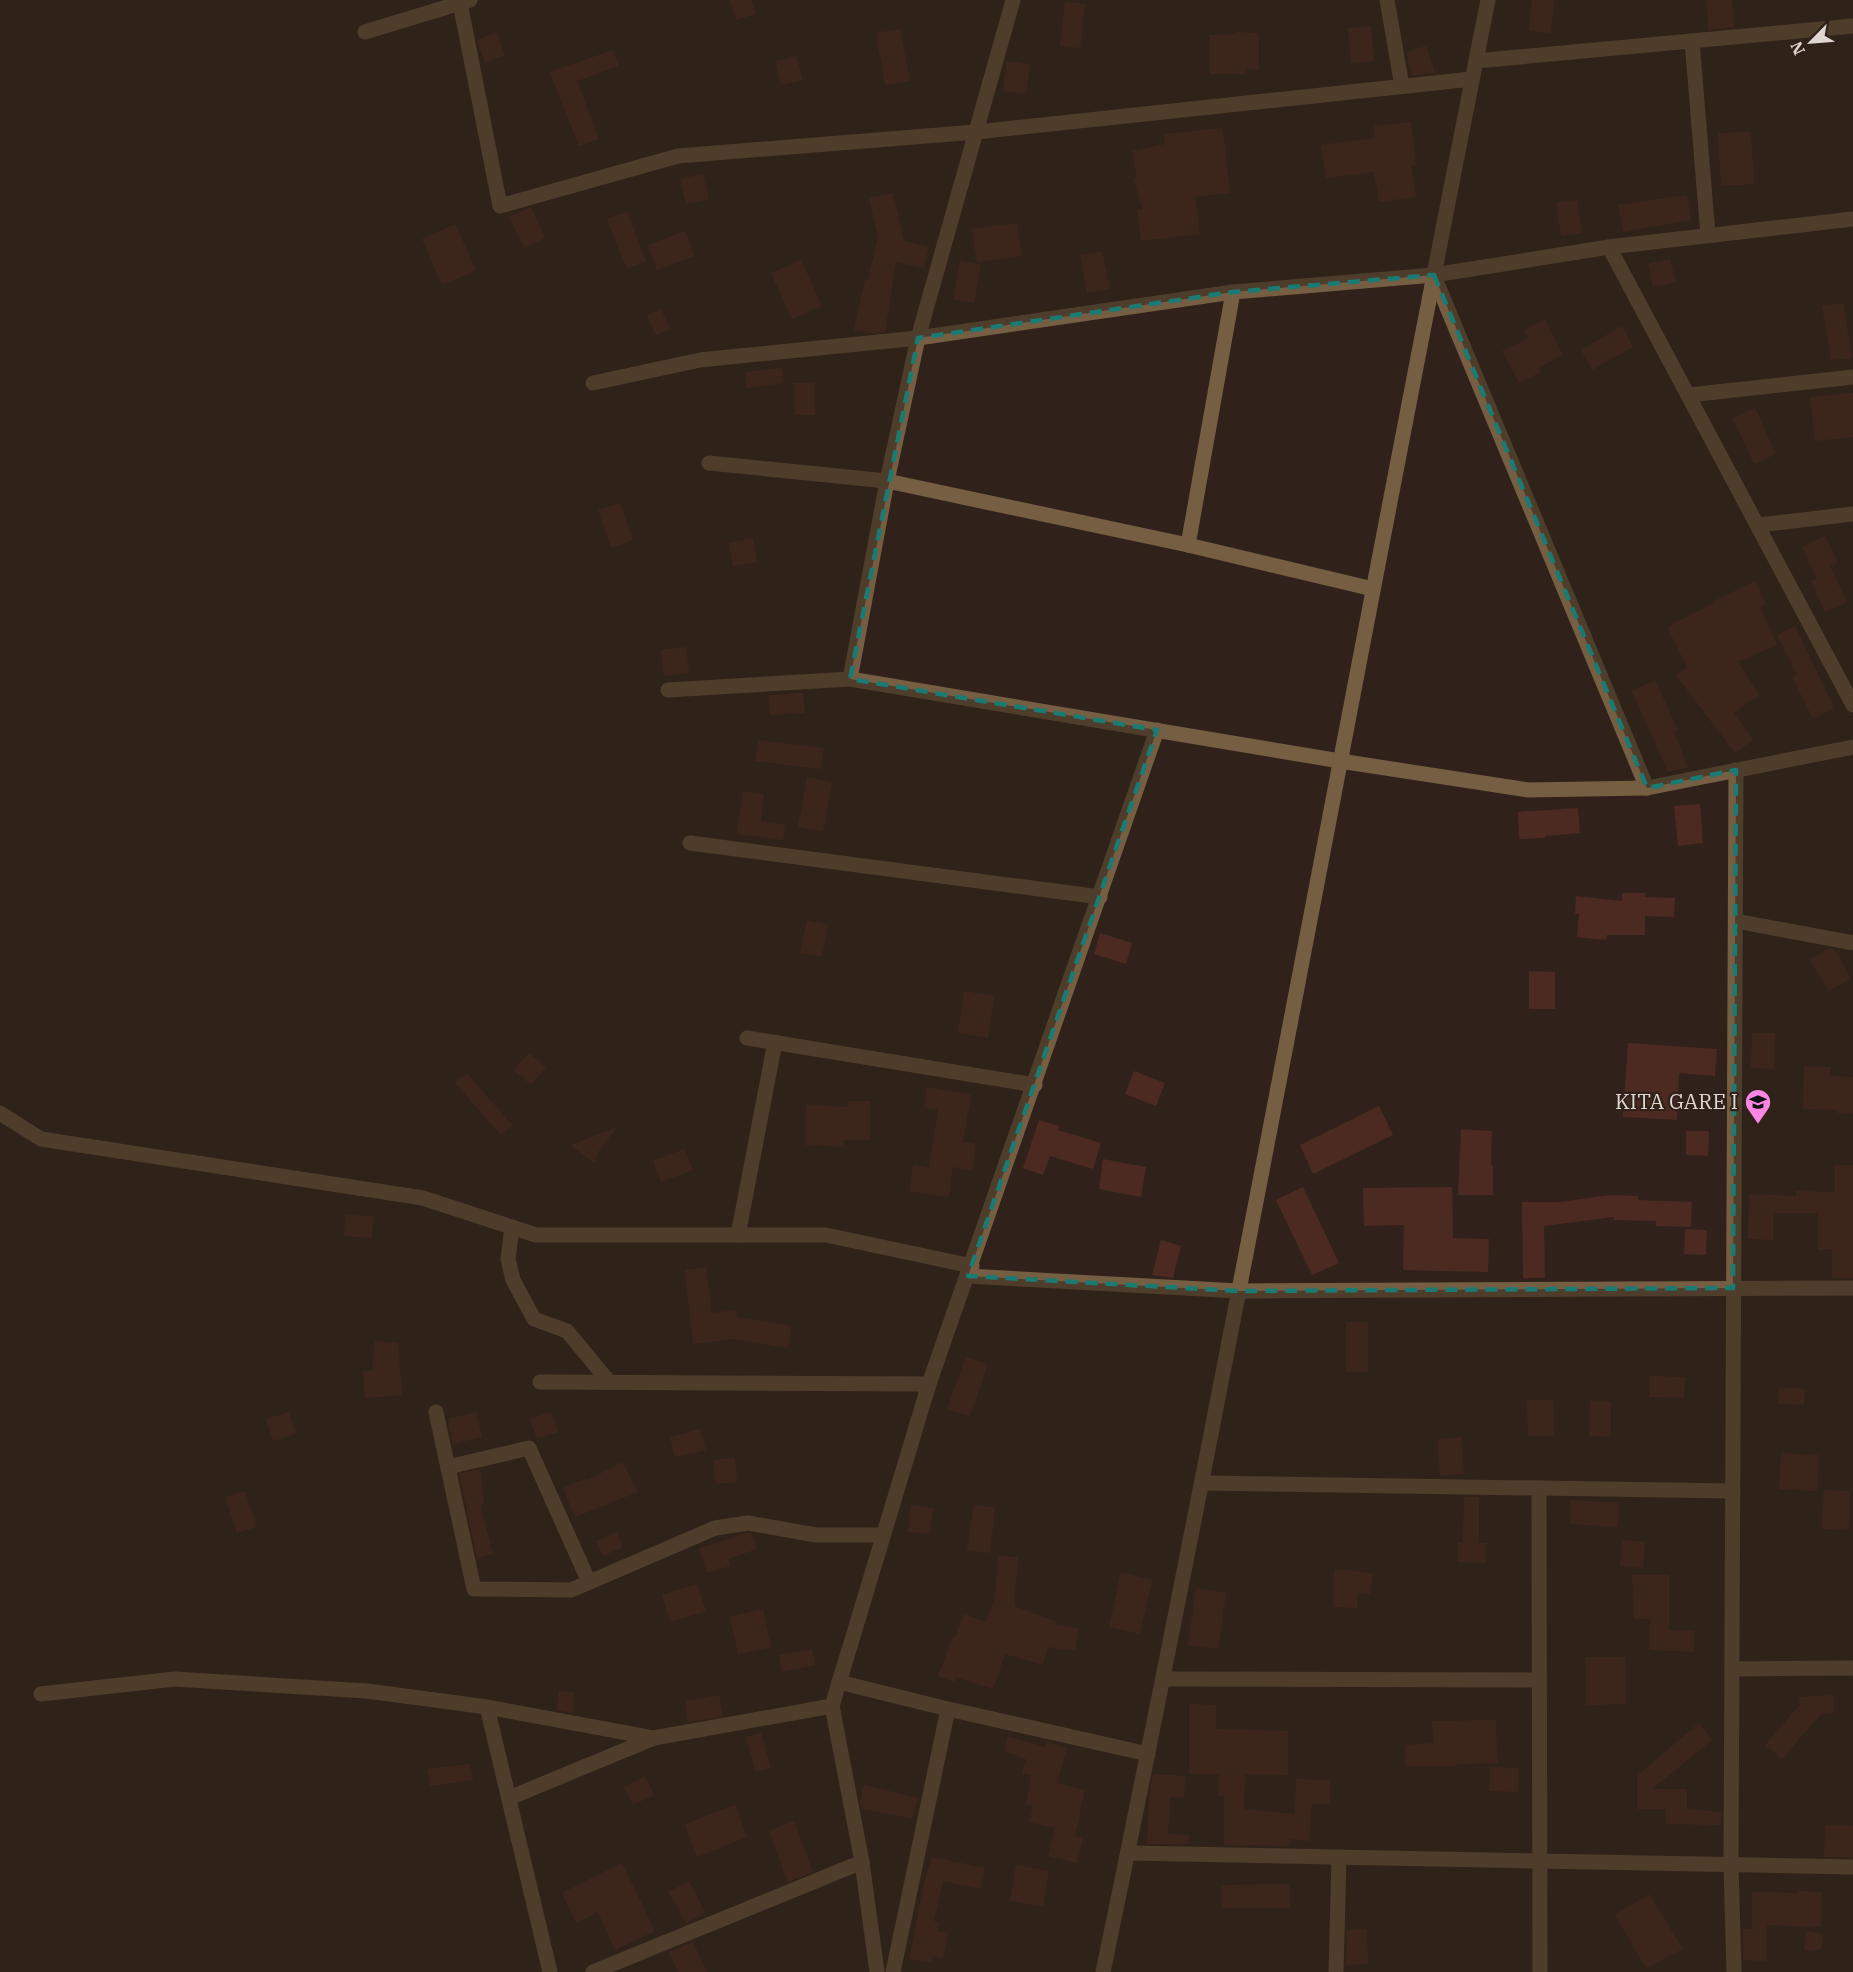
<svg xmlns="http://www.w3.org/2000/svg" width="1853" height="1972" viewBox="0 0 1853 1972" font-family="'IBM Plex Serif',serif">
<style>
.building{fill:#4c2a21}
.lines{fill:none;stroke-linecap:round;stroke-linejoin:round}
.minor{stroke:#755e42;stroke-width:15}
.marked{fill:none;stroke:#197b73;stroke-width:4.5;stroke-dasharray:12 8;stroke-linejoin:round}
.labels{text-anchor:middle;stroke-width:4.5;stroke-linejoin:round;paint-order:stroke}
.poi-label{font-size:21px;fill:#e0d6d1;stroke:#30221a;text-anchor:end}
</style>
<rect width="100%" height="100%" fill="#30221a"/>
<g class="building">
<polygon points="730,0 751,0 756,14 736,20"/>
<polygon points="1532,0 1554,0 1551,33 1529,31"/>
<polygon points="1707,0 1732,0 1734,27 1708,30"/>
<polygon points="1065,2 1085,4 1080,48 1060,46"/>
<polygon points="1371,26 1374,61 1351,63 1348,28"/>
<polygon points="900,29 910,81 885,85 876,33"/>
<polygon points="496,32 505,55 485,63 477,40"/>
<polygon points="1235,32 1259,33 1259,70 1245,69 1245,74 1210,74 1209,35 1235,34"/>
<polygon points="1426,46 1435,73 1412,76 1406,52"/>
<polygon points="613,50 619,66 577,81 599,139 579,146 550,72"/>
<polygon points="797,56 802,80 781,85 776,61"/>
<polygon points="1007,61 1030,65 1026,94 1003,91"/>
<polygon points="1411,122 1416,165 1411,166 1416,197 1379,202 1374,172 1326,178 1321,145 1375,138 1374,126"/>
<polygon points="1223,128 1230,193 1195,197 1200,234 1141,241 1137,210 1142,209 1134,179 1137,179 1132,151 1165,144 1164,134"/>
<polygon points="1751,132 1754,184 1721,186 1718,133"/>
<polygon points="703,174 709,199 686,204 680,179"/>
<polygon points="893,193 904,241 929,247 924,268 896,262 885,332 871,333 854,330 865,280 868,280 878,237 869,198"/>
<polygon points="1687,195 1691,220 1623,232 1618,205"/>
<polygon points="1577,200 1582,233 1561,236 1556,203"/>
<polygon points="531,207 545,238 524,248 509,217"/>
<polygon points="627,212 646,261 627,269 607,219"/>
<polygon points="1017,223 1022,256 977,262 972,229"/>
<polygon points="455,224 476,270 442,285 422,239"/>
<polygon points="685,231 694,256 657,270 648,245"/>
<polygon points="1102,251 1110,289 1087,293 1080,255"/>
<polygon points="1670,259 1676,282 1653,287 1648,264"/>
<polygon points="801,260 822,306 792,319 771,273"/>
<polygon points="960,260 981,265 974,303 953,299"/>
<polygon points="1843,303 1852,358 1831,360 1822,306"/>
<polygon points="661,309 670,329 656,335 647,315"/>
<polygon points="1545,319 1563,355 1539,368 1541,372 1519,383 1502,351 1529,338 1525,330"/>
<polygon points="1622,326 1633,347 1592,370 1581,350"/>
<polygon points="782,368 784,383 747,388 745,372"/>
<polygon points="794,383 814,383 815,415 795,415"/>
<polygon points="1853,393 1853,437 1815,441 1810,397"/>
<polygon points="1755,408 1776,454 1754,464 1733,418"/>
<polygon points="620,503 633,540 611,548 598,510"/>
<polygon points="1825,536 1838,562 1830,566 1847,602 1825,612 1811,581 1817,579 1802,547"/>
<polygon points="753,538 757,562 733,566 729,543"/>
<polygon points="1755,581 1766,604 1760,607 1777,645 1738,662 1759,695 1734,713 1753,740 1735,753 1676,675 1687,667 1667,627 1713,604 1712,602"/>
<polygon points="1795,626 1834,708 1813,719 1792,677 1797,674 1777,635"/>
<polygon points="686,647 689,673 664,676 661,650"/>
<polygon points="1655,680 1678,730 1674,732 1688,767 1668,772 1632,691"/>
<polygon points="803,693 805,713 770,715 768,695"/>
<polygon points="758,740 824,748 821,769 755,761"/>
<polygon points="807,777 832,782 823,832 798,827"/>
<polygon points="743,791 764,794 761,821 785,825 783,840 737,834"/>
<polygon points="1700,804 1703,843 1678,846 1674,806"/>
<polygon points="1578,808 1580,833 1545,836 1545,838 1519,839 1518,812"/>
<polygon points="1622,893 1645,893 1645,897 1675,898 1674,917 1645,916 1645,935 1607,935 1606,940 1577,937 1579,914 1575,914 1576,896 1622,901"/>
<polygon points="807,920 828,925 822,957 800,953"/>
<polygon points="1100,933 1132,943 1126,964 1094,954"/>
<polygon points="1829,948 1834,949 1851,978 1829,991 1810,960"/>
<polygon points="1529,971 1555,972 1555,1009 1529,1009"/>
<polygon points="964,991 994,996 988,1038 958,1033"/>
<polygon points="1752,1033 1775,1033 1774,1069 1751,1068"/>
<polygon points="1628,1043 1717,1049 1715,1076 1679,1073 1677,1120 1623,1117"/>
<polygon points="529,1053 546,1068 531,1085 514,1070"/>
<polygon points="1804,1066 1831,1067 1830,1076 1853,1077 1853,1114 1837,1113 1837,1110 1803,1109"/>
<polygon points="1134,1071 1165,1083 1156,1106 1125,1094"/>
<polygon points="467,1073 512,1125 501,1135 455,1083"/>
<polygon points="927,1087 971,1095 963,1142 976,1144 972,1170 953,1167 949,1197 910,1191 913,1165 929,1168 938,1110 924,1108"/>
<polygon points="848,1101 870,1101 870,1140 844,1140 843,1147 805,1145 806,1105 848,1107"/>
<polygon points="1379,1106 1393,1135 1313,1174 1300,1145"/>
<polygon points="1039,1120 1059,1126 1058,1130 1101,1143 1093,1169 1050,1156 1043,1175 1023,1168"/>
<polygon points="617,1127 598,1152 594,1163 571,1145"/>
<polygon points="1461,1129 1492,1131 1491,1165 1493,1165 1493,1195 1458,1195"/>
<polygon points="1686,1131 1709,1131 1708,1156 1686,1155"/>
<polygon points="684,1149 693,1170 661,1182 653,1161"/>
<polygon points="1103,1159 1146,1167 1141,1197 1099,1189"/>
<polygon points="1835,1165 1853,1165 1853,1278 1832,1278 1832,1249 1818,1250 1818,1213 1773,1213 1773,1240 1748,1239 1749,1194 1796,1196 1796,1191 1835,1192"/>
<polygon points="1303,1187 1339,1263 1312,1275 1276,1200"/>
<polygon points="1452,1187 1453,1238 1489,1239 1488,1272 1403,1270 1404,1225 1364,1226 1363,1188"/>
<polygon points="1610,1195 1638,1196 1638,1200 1692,1202 1691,1227 1656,1226 1656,1221 1614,1220 1614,1217 1544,1226 1545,1278 1523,1278 1522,1202 1560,1202"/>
<polygon points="345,1215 373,1216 372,1238 344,1236"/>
<polygon points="1685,1229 1707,1230 1706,1255 1684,1254"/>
<polygon points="1161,1240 1181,1246 1173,1278 1152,1275"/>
<polygon points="706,1267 712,1313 736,1310 737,1317 791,1326 788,1348 734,1339 693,1344 685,1270"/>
<rect x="1346" y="1322" width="22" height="50"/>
<polygon points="375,1341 398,1343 402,1395 365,1398 363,1371 372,1371"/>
<polygon points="966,1357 988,1364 970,1416 947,1409"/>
<polygon points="1650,1376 1685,1377 1684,1398 1649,1397"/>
<polygon points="1779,1387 1805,1389 1804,1405 1778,1404"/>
<polygon points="1527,1400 1553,1400 1554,1436 1528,1436"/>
<polygon points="1590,1401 1611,1402 1611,1437 1589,1436"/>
<polygon points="289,1412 296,1434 273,1441 266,1419"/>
<polygon points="476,1412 482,1437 453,1444 448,1419"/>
<polygon points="551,1412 558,1432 537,1439 530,1419"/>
<polygon points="700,1429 706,1450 675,1457 670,1437"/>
<polygon points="1461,1437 1464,1474 1440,1476 1438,1439"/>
<polygon points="1781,1453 1819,1455 1817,1491 1779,1489"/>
<polygon points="735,1458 737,1482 716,1484 713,1460"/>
<polygon points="622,1462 638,1492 575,1517 563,1488 585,1479 586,1481"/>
<polygon points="480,1469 484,1504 480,1505 493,1554 477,1558 459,1474"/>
<polygon points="1824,1490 1850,1491 1849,1530 1822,1529"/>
<polygon points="245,1491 257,1527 237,1533 225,1497"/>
<polygon points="1464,1497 1479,1497 1479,1543 1486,1543 1485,1563 1458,1562 1458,1542 1463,1542"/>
<polygon points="1571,1500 1619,1503 1618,1527 1570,1524"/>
<polygon points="911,1505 933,1508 930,1534 908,1532"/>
<polygon points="974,1505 995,1508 990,1553 967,1550"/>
<polygon points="617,1532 623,1547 603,1556 596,1541"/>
<polygon points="748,1533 751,1533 757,1549 728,1559 730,1566 707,1573 699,1548 736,1537 735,1535"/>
<polygon points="1622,1540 1645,1542 1643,1568 1620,1566"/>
<polygon points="998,1556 1018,1557 1014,1606 1057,1622 1056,1625 1079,1628 1075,1651 1048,1647 1043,1665 1005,1654 993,1689 956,1677 954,1682 938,1676 953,1637 955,1638 964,1614 986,1622 995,1598"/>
<polygon points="1334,1570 1349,1570 1373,1574 1370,1594 1357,1593 1357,1608 1333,1607"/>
<polygon points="1121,1572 1152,1580 1140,1634 1109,1627"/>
<polygon points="1632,1575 1669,1575 1669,1630 1694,1631 1694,1652 1649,1650 1650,1619 1634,1619"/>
<polygon points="697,1584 706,1611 670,1622 662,1595"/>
<polygon points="1196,1588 1226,1593 1218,1649 1188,1645"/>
<polygon points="763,1609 771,1647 738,1654 730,1617"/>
<polygon points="812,1649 815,1665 782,1672 779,1655"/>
<polygon points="1586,1657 1625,1657 1626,1704 1586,1705"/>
<polygon points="559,1691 574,1692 573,1713 557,1710"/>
<polygon points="719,1695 723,1716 688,1722 685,1701"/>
<polygon points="1833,1695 1834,1713 1821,1714 1782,1759 1765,1745 1800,1705 1799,1697"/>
<polygon points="1189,1704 1216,1705 1216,1729 1288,1731 1288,1775 1245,1774 1244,1809 1295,1814 1296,1779 1330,1780 1330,1804 1312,1804 1309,1841 1291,1839 1290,1846 1224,1845 1224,1796 1218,1795 1219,1774 1189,1774"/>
<polygon points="1496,1720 1497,1763 1457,1764 1457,1766 1406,1766 1405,1745 1434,1743 1432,1721"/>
<polygon points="1699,1723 1712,1740 1652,1789 1687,1789 1687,1809 1721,1812 1721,1825 1666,1824 1666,1809 1637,1809 1637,1776"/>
<polygon points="761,1733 771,1768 756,1772 746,1737"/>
<polygon points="1008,1736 1045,1747 1046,1742 1067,1748 1057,1783 1085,1790 1075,1836 1083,1838 1077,1863 1048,1856 1055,1828 1029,1822 1033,1807 1026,1805 1031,1775 1022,1773 1026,1759 1004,1751"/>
<polygon points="470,1764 473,1780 430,1786 427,1769"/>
<polygon points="1490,1767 1519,1768 1518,1792 1490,1791"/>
<polygon points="1153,1774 1185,1776 1184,1798 1170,1797 1168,1834 1189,1835 1188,1844 1147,1844 1149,1796"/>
<polygon points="645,1776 654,1795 633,1805 624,1787"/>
<polygon points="864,1785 918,1798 912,1818 862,1809 860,1802"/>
<polygon points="735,1805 747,1837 697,1857 685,1824"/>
<polygon points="794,1821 813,1872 788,1882 769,1831"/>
<polygon points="1825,1825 1853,1826 1853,1857 1824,1857"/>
<polygon points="932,1857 985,1868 981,1889 943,1881 934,1921 939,1922 937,1931 948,1933 943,1958 932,1956 931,1963 909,1959 924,1882"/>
<polygon points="622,1863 655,1931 615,1950 598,1912 576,1923 562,1893"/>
<polygon points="1016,1865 1049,1871 1043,1907 1010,1901"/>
<polygon points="689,1881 705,1912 686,1923 669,1892"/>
<polygon points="1289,1884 1290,1908 1222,1908 1221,1885"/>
<polygon points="1798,1891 1822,1892 1821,1927 1767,1925 1766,1961 1743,1960 1743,1929 1752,1929 1752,1892 1798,1893"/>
<polygon points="1649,1894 1683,1949 1646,1968 1615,1915"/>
<polygon points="1367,1929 1368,1964 1346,1965 1347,1930"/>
<polygon points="1807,1931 1823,1934 1822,1949 1804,1951"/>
<polygon points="693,1942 707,1972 678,1972 669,1952"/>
</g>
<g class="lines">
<g class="minor">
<polyline points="1387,0 1402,86"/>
<polyline points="460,3 500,206 678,156 976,132 1472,79"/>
<polyline points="365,32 470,0"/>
<polyline points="1692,41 1708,235"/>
<polyline points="1476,61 1853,26"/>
<polyline points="1609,247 1853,705"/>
<polyline points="1434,276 1647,788"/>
<polyline points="593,383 700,360 918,338 1233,292 1434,275 1609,247 1853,219"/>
<polyline points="1689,395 1853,377"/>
<polyline points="709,463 887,481 1188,545 1373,589"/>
<polyline points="1759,525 1853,514"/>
<polyline points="1188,545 1233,292"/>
<polyline points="850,679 887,481 918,338 1013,0"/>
<polyline points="668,690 850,679 1340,761 1528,790 1647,788 1853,747"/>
<polyline points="690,843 1100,897"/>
<polyline points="1736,921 1853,943"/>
<polyline points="747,1038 1035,1085"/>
<polyline points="0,1113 41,1139 423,1198 536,1235 826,1235 972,1266"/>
<polyline points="512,1227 508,1259 513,1280 534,1319 567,1331 609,1382"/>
<polyline points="738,1235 775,1042"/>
<polyline points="968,1276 1239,1291 1853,1288"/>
<polyline points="540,1382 929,1384"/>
<polyline points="436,1412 474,1589 571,1590 715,1528 748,1523 816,1535 883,1535"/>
<polyline points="448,1467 529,1448 589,1582"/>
<polyline points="1202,1483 1733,1491"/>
<polyline points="1539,1488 1540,1972"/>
<polyline points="1732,1669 1853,1668"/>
<polyline points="1163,1679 1539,1680"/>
<polyline points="839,1682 948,1709 1148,1754"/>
<polyline points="41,1694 175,1679 367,1691 487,1707 654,1738"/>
<polyline points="832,1706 862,1862 877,1972"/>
<polyline points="487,1707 550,1972"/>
<polyline points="509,1798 654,1738 832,1706 929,1384 1157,730"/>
<polyline points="1128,1853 1853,1867"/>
<polyline points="593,1972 862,1862"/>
<polyline points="893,1972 948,1709"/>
<path d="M1103 1972C1239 1316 1357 657 1488 0"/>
<polyline points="1336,1972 1339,1857"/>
<polyline points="1734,1972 1731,1865 1736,770"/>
</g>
</g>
<path d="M0 0H1853V1972H0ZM1434 275 1647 788 1736 770 1733 1288 1239 1291 968 1276 1157 730 850 679 918 338 1233 292Z" fill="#30221a" fill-opacity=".55" fill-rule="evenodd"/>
<path class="marked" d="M1434 275 1647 788 1736 770 1733 1288 1239 1291 968 1276 1157 730 850 679 918 338 1233 292Z"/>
<defs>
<g id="school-pin" transform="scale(1.35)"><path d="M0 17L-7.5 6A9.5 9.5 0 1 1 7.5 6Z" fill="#fc86e3" stroke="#30221a"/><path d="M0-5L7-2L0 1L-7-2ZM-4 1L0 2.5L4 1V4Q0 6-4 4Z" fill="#111"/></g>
</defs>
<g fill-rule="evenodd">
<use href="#school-pin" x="1758" y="1102"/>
</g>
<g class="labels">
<g class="poi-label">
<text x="1738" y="1109">KITA GARE I</text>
</g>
</g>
<g transform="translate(1811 42) rotate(245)" stroke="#30221a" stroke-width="4.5" paint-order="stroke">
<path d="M0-4.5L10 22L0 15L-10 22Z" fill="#e0d6d1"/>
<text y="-9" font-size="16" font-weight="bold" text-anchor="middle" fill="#e0d6d1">N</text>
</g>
</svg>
